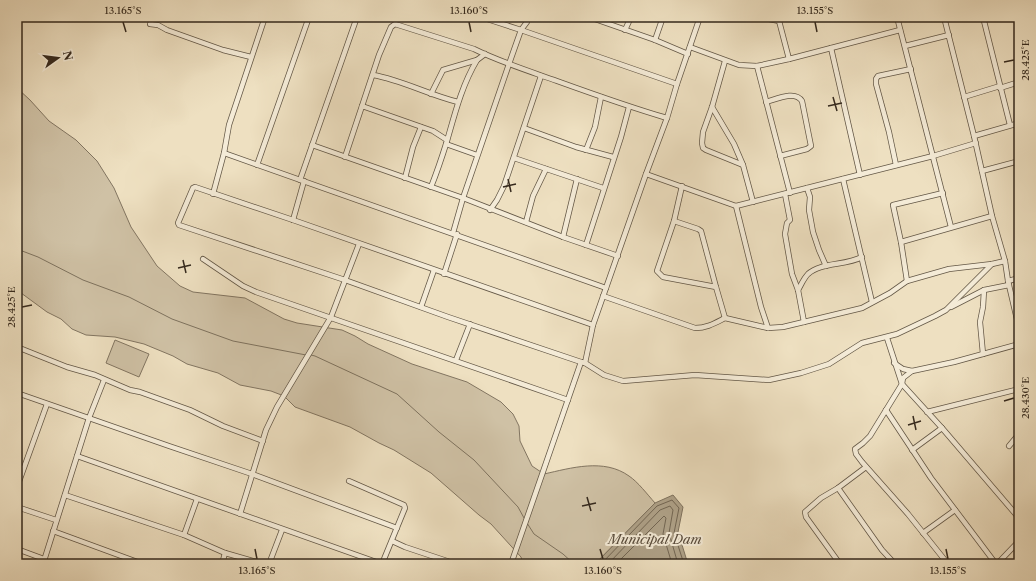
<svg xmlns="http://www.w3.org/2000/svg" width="1036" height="581" viewBox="0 0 1036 581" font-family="'Libre Caslon Text',serif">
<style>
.green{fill:#cfc1a5;stroke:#827561}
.water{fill:#afa289;stroke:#7e725e}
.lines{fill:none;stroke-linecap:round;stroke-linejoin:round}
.shore{stroke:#726653;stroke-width:1}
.stream{stroke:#7e725e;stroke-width:1}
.minor-casing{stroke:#635746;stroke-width:6}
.minor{stroke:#f4ebd7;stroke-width:4.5}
.ticks{fill:none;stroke:#35291d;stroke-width:1.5}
.labels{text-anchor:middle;stroke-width:4;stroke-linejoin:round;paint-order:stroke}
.water-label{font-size:13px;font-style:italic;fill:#5a4d3d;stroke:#f4ebd7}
.neatline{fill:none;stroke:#35291d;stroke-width:1.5}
.ticks-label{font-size:10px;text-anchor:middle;fill:#35291d}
</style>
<rect width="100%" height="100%" fill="#eee0c1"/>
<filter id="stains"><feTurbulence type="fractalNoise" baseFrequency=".005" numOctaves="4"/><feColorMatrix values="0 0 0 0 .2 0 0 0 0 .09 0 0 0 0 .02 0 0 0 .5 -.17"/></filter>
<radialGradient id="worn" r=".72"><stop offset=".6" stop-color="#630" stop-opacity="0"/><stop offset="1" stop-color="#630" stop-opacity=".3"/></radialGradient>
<g class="green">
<path d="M17 88 30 100 49 121 76 140 97 161 114 188 131 227 157 266 180 286 193 292 245 298 284 319 297 323 342 330 355 336 368 344 412 364 467 382 501 402 513 414 519 426 520 441 532 466 544 474C571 468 604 458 629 476 638 482 647 494 655 503L595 564H523L521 557 491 524 479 515 431 473 394 450 379 443 350 427 295 407 284 396 271 391 240 385 218 373 187 364 173 356 144 344 115 337 86 335 72 329 61 319 47 312 17 290Z"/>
<polygon points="115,340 149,354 139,377 106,363"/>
</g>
<polygon class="water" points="673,495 683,507 678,532 687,561 692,564 595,564 655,503"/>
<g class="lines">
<g class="shore">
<polyline points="601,564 657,506 672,500 679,508 674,533 684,564"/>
<polyline points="608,564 660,510 670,506 673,510 669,533 678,564"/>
<polyline points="616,564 664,516 666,518 663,534 672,564"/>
</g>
<g class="stream">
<polyline points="17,249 38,257 83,280 129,297 172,319 233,341 306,355"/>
<polyline points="311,355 315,356 397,394 439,432 474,460 518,507 524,518"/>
<polyline points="527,523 534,534 563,554 574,564"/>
</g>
<g class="minor-casing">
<g id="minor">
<polyline points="481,17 521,30 677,84"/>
<polyline points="589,17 655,40 688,54"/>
<polyline points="758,17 779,21"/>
<polyline points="778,17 789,59"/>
<polyline points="897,17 951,227"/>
<polyline points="944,17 974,136 992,216 1005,261 1008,281 1019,328"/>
<polyline points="983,17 1010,125"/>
<polyline points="150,24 158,25 167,30 223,50 251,57"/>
<polyline points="625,30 631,17"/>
<polyline points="655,40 663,17"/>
<polyline points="905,46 949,35"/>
<polyline points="690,47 739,65 757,66 789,59 900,30"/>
<polyline points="831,48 860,175"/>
<polyline points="725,61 712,107 703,132 702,143 703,148 706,150 743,165 753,202"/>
<polyline points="757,66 790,193"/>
<path d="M373 75C402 80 429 95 458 102"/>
<polyline points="1000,88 1019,82"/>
<polyline points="431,94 443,70 477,60 485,54"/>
<polyline points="964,97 1000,86"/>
<path d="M766 102C777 99 795 90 802 101L811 146 807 149 780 156"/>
<path d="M362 106 379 55 391 27 395 24 474 49C500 62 529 71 557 81 593 94 629 107 667 118"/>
<polyline points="712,107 734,144 743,165"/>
<polyline points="524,128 576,147 613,157"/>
<polyline points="974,136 1019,123"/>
<polyline points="446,144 477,155"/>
<polyline points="312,145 463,198 563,237 618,256"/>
<polyline points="586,150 595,127 601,97"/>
<polyline points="224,153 606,288"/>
<polyline points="345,157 362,106 433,131 447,140"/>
<polyline points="514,158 603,188"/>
<polyline points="257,165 309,17"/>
<polyline points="896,165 889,132 876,84 876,79 878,76 911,69"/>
<polyline points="982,171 1019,161"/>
<polyline points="646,174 736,206 933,156 976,143"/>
<polyline points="405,178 413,147 421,127"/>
<polyline points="843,179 872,302"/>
<polyline points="300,180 357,17"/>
<polyline points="682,186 674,221 657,271 663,277 716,287 725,318"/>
<path d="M431 187C437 172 442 157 447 141 455 113 462 85 477 60"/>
<polyline points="807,188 810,197 809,210 813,232 819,250 826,266"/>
<polyline points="943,193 893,205 901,242 992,216"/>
<polyline points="213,194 224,153 229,125 265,17"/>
<polyline points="785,194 790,220 787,223 785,234 792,274 798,290 804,322"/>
<polyline points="736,206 761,307 768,328"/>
<polyline points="490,210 497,200 504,186 541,76"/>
<polyline points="293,220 304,181"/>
<polyline points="674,221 698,229 701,231 716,287"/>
<polyline points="526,222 533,196 546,169"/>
<polyline points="453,233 463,198 509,64 521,30 527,22 528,17"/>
<polyline points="563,237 577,179"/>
<polyline points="901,242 907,281"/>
<polyline points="586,245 621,137 629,107"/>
<polyline points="203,259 243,286 256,292 568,400"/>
<polyline points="444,274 457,234"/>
<polyline points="1008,281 1019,278"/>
<path d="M798 290C801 285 804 278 808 274 821 262 845 266 862 257"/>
<path d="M603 296 695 328C707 328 715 323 725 318L768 328 783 327 862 308 890 293 907 281 949 269 992 264"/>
<polyline points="421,307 434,270"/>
<polyline points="951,307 984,290 1009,285"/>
<polyline points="887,338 902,384 942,428 1019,518"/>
<polyline points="17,347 67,367 95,375 130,390 140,392 190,410 223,426 263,441"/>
<polyline points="983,354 980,322 983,307 984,290"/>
<polyline points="456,360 470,324"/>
<polyline points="581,362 448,317 345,280 179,225 178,223 193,188 195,187 293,220 593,325"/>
<polyline points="585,363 604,375 623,381 695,375 769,380 801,373 829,364 862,343 897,334 935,316 946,310 992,264 1005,261"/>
<polyline points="894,363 903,369 912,371"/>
<polyline points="17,393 169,446 252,474 397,528"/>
<polyline points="886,410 931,478 996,564"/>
<polyline points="927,412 1019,389"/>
<polyline points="1009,446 1019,434"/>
<polyline points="912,450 942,428"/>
<polyline points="77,456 382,564 405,508 404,505 349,481"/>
<polyline points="17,487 47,404"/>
<polyline points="838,488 882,550 895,564"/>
<polyline points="65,495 184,535 225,553 264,564"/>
<polyline points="17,507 56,520"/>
<polyline points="240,514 266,430 277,407 331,317 359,244"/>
<polyline points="53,531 143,564"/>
<polyline points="923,533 955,510"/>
<polyline points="184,535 197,499"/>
<polyline points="392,541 405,547 456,564"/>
<polyline points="17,549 44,559"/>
<polyline points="43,564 89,418 104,380"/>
<polyline points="222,564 225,553"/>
<polyline points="269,564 282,530"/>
<polyline points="511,564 581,362 585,363 593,325 646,174 667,118 677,84 700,17"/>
<polyline points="840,564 806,517 805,512 821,498 838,488 866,467"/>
<polyline points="948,564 908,514 862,462 856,454 855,449 863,443 870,436 902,384 903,378 912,371 954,362 1019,344"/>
<polyline points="997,564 1019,541"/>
</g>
</g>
<use href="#minor" class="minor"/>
</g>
<path class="ticks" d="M123 22 126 32M469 22 471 32M815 22 817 32M1004 62 1014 60M833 97 837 111M828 106 842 103M508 179 511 192M503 187 516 184M183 260 186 273M178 268 191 265M22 307 32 305M1004 401 1014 398M913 416 916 430M908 425 921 421M587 497 591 511M582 506 596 503M255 549 257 559M600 549 603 559M946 549 948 559"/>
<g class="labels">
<g class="water-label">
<text x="655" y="544">Municipal Dam</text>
</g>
</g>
<rect width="1036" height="581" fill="none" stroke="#eee0c1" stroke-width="44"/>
<g transform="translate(58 58) rotate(76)" stroke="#f4ebd7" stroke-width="3" paint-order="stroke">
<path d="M0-3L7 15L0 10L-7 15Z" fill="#35291d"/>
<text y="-6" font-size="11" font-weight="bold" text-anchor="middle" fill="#35291d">N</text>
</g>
<rect x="22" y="22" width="992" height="537" class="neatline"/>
<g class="ticks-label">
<text x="123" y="14">13.165°S</text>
<text x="469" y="14">13.160°S</text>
<text x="815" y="14">13.155°S</text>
<text transform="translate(1025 60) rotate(-90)" y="4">28.425°E</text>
<text transform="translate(11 307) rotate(-90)" y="4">28.425°E</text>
<text transform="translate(1025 398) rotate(-90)" y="4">28.430°E</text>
<text x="257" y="574">13.165°S</text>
<text x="603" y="574">13.160°S</text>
<text x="948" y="574">13.155°S</text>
</g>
<rect width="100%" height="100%" filter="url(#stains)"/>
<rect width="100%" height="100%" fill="url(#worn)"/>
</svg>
